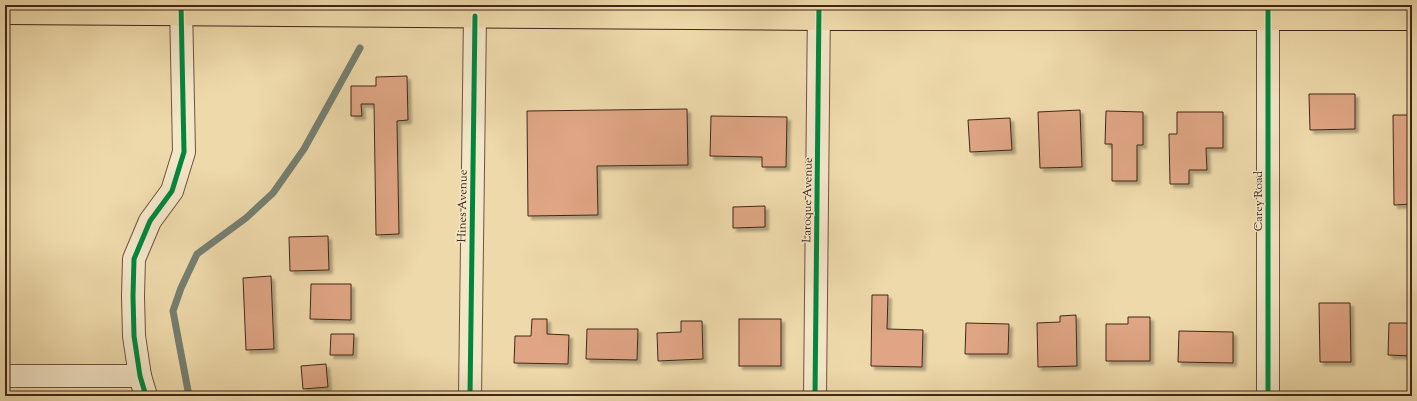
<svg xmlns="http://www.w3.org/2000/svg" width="1417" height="401" viewBox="0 0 1417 401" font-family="'Sorts Mill Goudy',serif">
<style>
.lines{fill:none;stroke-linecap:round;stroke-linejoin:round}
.stream{stroke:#757f71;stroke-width:7}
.building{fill:#dfa584;stroke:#402718;filter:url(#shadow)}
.minor-casing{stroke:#6c543c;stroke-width:24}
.major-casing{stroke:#402718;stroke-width:24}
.minor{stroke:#f4e6c8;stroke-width:22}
.major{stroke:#eed9aa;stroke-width:22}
.cycleway-casing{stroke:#f4e6c8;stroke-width:8}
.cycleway{stroke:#00873e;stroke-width:5}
.labels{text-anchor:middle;stroke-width:3;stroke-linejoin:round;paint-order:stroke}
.street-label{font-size:12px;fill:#402718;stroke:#f4e6c8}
</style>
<defs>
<filter id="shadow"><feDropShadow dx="3.5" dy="3.5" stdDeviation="1" flood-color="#0004"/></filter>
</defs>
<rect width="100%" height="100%" fill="#eed9aa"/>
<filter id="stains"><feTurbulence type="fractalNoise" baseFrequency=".005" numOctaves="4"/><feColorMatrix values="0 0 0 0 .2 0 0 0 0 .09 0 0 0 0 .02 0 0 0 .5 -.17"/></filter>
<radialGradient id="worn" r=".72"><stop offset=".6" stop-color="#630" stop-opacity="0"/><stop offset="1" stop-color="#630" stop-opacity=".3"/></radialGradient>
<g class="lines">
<polyline class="stream" points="189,396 173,311 181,288 197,254 246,218 273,193 304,149 360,48"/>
</g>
<g class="building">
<polygon points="407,76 408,120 397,121 399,234 376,235 374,104 361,104 362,116 351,116 351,86 376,86 376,77"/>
<polygon points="1309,94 1355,94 1355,129 1310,130"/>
<polygon points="687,109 688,165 597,166 598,215 528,216 527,111"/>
<polygon points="1080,110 1082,167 1040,168 1038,112"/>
<polygon points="1106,111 1143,112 1143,145 1137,145 1137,181 1112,181 1112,144 1105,144"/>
<polygon points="1177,112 1223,112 1223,148 1206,148 1207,170 1189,170 1189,184 1170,184 1169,134 1177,134"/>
<polygon points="1393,115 1412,115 1412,204 1394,205"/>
<polygon points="711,116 787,117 786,167 762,167 762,157 710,156"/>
<polygon points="1010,118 1012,150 970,152 968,120"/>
<polygon points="765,206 765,227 733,228 733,207"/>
<polygon points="328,236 329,270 290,271 289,237"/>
<polygon points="271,276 274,349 246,350 243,278"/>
<polygon points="311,284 351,284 351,320 310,319"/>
<polygon points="872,295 888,295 887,329 923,330 922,367 871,366"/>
<polygon points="1319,303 1350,303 1351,362 1320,362"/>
<polygon points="1076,315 1077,366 1038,367 1037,323 1060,322 1060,316"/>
<polygon points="1128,317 1150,317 1150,361 1106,361 1106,324 1128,324"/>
<polygon points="532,319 547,319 547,334 569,335 568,364 514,363 515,336 531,336"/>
<rect x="739" y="319" width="42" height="47"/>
<polygon points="681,321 702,321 703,359 658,361 657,333 681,332"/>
<polygon points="966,323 1009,324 1008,354 965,354"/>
<polygon points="1389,323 1412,323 1412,356 1388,355"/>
<polygon points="587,329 638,329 637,360 586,359"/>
<polygon points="1179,331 1233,332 1233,363 1178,362"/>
<polygon points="331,334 354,334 353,355 330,355"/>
<polygon points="326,364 328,387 303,389 301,366"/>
</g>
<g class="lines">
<g class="minor-casing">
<g id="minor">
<polyline points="1268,5 1268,396"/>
<polyline points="5,376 140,376"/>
<polyline points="146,396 140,376 134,336 133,296 134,259 150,221 172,191 184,152 181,5"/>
<polyline points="470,396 475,16"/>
<polyline points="815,396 819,5"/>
</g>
</g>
<g class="major-casing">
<polyline id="major" points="5,13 819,19 1412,19"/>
</g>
<use href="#minor" class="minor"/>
<use href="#major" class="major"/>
<g class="cycleway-casing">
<g id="cycleway">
<polyline points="1268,5 1268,396"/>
<polyline points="146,396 140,376 134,336 133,296 134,259 150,221 172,191 184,152 181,5"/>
<polyline points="470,396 475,16"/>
<polyline points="815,396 819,5"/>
</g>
</g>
<use href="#cycleway" class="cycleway"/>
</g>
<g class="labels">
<g class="street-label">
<text transform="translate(807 200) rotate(-89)" y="4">Laroque Avenue</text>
<text transform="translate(1258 201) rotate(-90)" y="4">Carey Road</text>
<text transform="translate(462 206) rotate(-89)" y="4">Hines Avenue</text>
</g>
</g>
<rect width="1417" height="401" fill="none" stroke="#eed9aa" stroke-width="20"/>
<rect x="6" y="6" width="1405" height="389" fill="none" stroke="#402718" stroke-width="2"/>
<rect x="10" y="10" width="1397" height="381" fill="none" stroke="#402718"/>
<rect width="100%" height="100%" filter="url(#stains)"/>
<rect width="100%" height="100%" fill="url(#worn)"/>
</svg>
